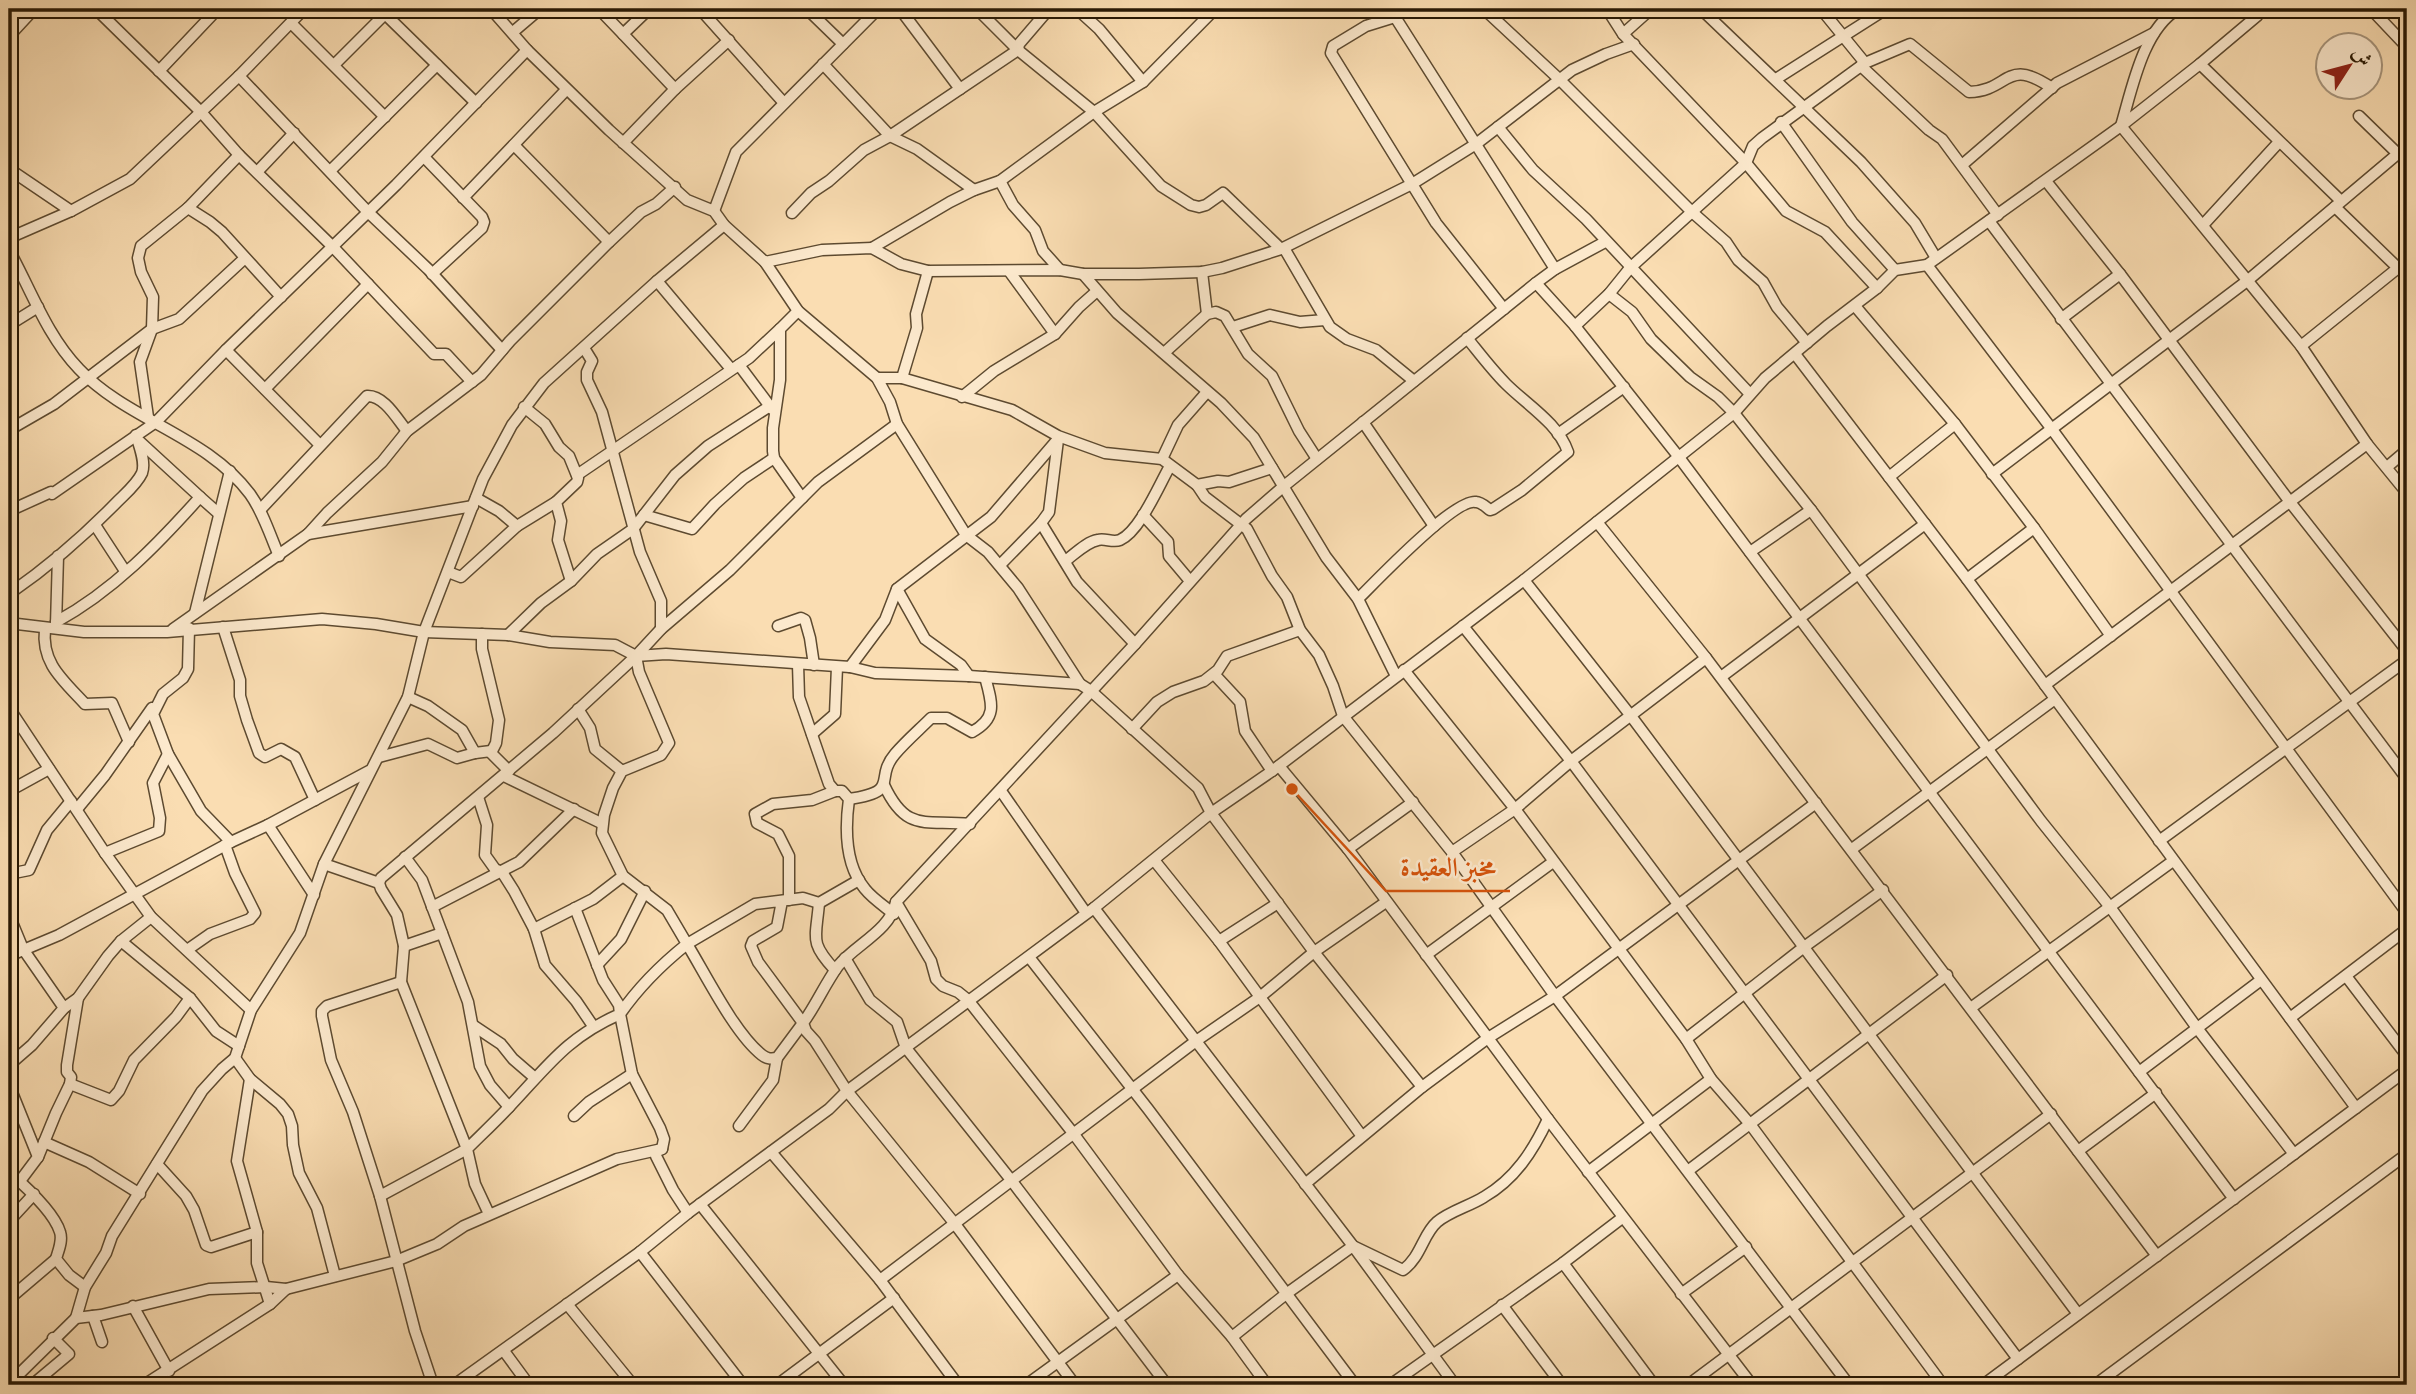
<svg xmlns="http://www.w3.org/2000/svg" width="2416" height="1394" viewBox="0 0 2416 1394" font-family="'Sorts Mill Goudy',Amiri,serif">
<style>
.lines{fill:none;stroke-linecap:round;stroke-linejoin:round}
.minor-casing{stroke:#5d4a30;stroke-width:13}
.minor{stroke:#fce9cd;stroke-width:10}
.leader{fill:none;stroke:#d5530b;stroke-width:2.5}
.callout-dot{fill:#d5530b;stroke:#fce9cd;stroke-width:2.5}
.callout-label{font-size:26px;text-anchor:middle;font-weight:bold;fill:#d5530b;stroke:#fce9cd;stroke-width:5;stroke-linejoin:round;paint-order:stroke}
</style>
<rect width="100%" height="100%" fill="#faddb2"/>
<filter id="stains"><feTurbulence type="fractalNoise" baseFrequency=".00286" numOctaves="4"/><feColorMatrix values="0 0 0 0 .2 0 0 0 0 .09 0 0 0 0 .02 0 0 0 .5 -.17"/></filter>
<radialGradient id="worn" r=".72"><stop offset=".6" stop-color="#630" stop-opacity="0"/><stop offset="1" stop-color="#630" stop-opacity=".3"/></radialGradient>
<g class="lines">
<g class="minor-casing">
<g id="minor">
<polyline points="96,9 201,112 239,155 333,247 434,354 446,354 472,382"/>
<polyline points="491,9 527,50 609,130 687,200 714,211 724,225 765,262 822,250 872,248 901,264 928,271 1060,270 1083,274 1139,274 1202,272 1222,268 1281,249 1412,184 1476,144 1572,70 1606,54 1634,44"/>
<polyline points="599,9 623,34 649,9"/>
<polyline points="700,9 784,103"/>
<polyline points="807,9 843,44"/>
<polyline points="900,9 960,89"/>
<polyline points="977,9 1018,50 1094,112 1161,186 1191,205 1199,207 1206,205 1223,193 1281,249"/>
<polyline points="1077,9 1099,29 1143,82"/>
<polyline points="1390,9 1555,269"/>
<polyline points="1484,9 1559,79 1692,212 1726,242 1738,260 1763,282 1777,307 1807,343"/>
<polyline points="1607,9 1623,34 1746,163 1786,211 1825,232 1877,288"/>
<polyline points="1701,9 1861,162 1915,223 1936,258"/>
<polyline points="1821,9 1865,63"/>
<path d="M2178 9C2143 29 2132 89 2121 126L2301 346 2367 444 2407 493"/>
<polyline points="2262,9 2257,16 2200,64 2341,201"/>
<polyline points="2371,9 2407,47"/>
<polyline points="385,14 476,103"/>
<polyline points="1395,17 1366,26 1333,46 1331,53 1436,223 1504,309"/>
<polyline points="291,23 385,117"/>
<polyline points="513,32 540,9"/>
<polyline points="623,34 675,89"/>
<polyline points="1623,34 1651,9"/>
<polyline points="9,36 34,9"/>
<polyline points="823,64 890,136 917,149 974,190"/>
<polyline points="334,65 390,9"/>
<polyline points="1861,66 1929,130 1942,139 1998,215"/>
<polyline points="159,71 212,15 205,9"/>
<polyline points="239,76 368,212 428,269 502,350"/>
<polyline points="1776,79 1886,9"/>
<polyline points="2359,116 2397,153"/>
<polyline points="1781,122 1852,222 1895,270"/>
<polyline points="1498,127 1533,170 1586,219 1750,394"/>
<polyline points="623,143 675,89 729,40"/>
<polyline points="514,145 609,242"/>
<polyline points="424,157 482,217 484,222 482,228 432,274"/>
<polyline points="1962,165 2057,83 2154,33"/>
<polyline points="9,169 71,211"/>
<polyline points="330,171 437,65"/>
<polyline points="257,172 294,133"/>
<polyline points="1000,181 1013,205 1035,230 1043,251 1060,270"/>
<polyline points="2046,181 2120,274 2290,502 2407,651"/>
<polyline points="463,198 566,90"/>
<polyline points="2335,207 2398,268 2407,271"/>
<polyline points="188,208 210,222 222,232 281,297"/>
<polyline points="714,211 736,152 878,9"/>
<polyline points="792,213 811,193 829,181 864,150 890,136 1018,50 1019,44 1049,9"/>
<polyline points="1989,221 2407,779"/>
<polyline points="2203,225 2279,142"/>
<polyline points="9,238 71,211 130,179 239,76 304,9"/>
<polyline points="872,248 950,202 974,190 1000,181 1094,112 1143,82 1215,9"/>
<polyline points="1284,248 1330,327 1347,339 1376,350 1414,381"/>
<path d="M9 250C31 290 47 336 79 369 128 421 206 435 250 494 263 512 270 535 279 556"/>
<polyline points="765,262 798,311 877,378 890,402 897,424 966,535 988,552 1018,588 1080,684 1091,691 1198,788 1211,813 1314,952 1422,1087"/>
<polyline points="1927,265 2051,428 2407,913"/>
<polyline points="1009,271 1055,334"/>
<polyline points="1202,272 1207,314"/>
<polyline points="1083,274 1117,313 1221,403 1254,438 1326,557 1358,599 1396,676"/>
<polyline points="657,281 731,369"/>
<polyline points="1536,283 1575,326 1678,456 2234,1199"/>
<polyline points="1609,294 1632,312 1651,339 1690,377 1718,397 1734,413 1811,510 2041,821 2110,907 2197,1028 2294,1154"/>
<polyline points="1855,306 1955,424 2034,528 2111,636"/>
<polyline points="2061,319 2120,274"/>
<polyline points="9,325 38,307"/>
<path d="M1575 326 1609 294 1630 268 1746 163 1753 146 1762 138 1865 63 1910 44 1969 92C2010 91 2005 56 2052 88"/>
<polyline points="1233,327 1270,315 1300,322 1325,320"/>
<polyline points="2301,346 2398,268"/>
<polyline points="584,348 592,361 587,372 587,380 602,412 640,552 661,601 661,629"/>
<polyline points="226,350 320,445"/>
<polyline points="1164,353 1207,314 1216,312 1225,316 1248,354 1272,376 1299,431 1317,459"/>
<polyline points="1795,354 1967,579 2356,1108"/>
<polyline points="739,365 772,409"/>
<polyline points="877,378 902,378 1012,410 1058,436 1105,453 1162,459 1197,485 1205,497 1247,529 1272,576 1287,597 1300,630 1319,655 1333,686 1343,716 1452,852 1555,996 1849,1385"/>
<polyline points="902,378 917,328 916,314 928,271"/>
<polyline points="265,389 368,284"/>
<polyline points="962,397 994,371 1055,334 1079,307 1097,291"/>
<polyline points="524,407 545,424 559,447 569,456 578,478 577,482 556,502 561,521 558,540 571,581"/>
<polyline points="148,417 140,362 152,329 153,297 141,272 138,258 141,246 188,208 239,155"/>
<polyline points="1363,422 1434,526"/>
<polyline points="9,430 54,404 152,329 179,319 245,258"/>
<polyline points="1558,434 1624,387"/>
<polyline points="1058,440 1049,512 1041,523 1077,582 1135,644"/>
<polyline points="139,441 200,497"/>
<polyline points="1162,459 1178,425 1207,392"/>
<polyline points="2387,467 2407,450"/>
<polyline points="1992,474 2247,281 2407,146"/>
<polyline points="577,475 749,358 780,329"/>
<polyline points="1889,477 1955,424"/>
<polyline points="1197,485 1218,481 1229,482 1272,468"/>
<polyline points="476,498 499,511 517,526"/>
<polyline points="802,498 818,482 897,424"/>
<path d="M260 510 367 396C384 395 397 419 407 431"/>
<polyline points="9,511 51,492 52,494 156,422 226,350 396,185 527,50"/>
<polyline points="644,515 692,529 715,504 744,478 774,458"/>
<polyline points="1143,515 1168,542 1169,556 1190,581"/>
<polyline points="1597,522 1706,658 2157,1256"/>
<polyline points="95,525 125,571"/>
<polyline points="308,534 473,506"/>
<polyline points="1750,552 1811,510"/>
<path d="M1065 561C1075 554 1086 542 1098 540 1105 538 1113 543 1120 540 1140 531 1159 485 1170 466"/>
<polyline points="1000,565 1041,523"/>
<polyline points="448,572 461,577 517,526 556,502"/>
<polyline points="1967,579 2034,528"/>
<polyline points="1524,580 1631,716 2078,1314"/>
<polyline points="897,589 925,639 961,665 969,676"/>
<path d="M9 594C48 567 84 536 117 502 126 493 137 484 142 473 146 462 139 446 136 435"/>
<path d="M1358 599C1376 581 1455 498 1476 502 1481 502 1486 507 1490 510L1493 509 1522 490 1568 452C1558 423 1527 405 1506 384 1492 370 1480 354 1467 338"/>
<polyline points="195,613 230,471"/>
<path d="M56 622C113 591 158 544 200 497L218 513"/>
<polyline points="9,623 84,632 167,632 322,619 376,624 424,632 508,635 550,642 615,645 636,656 666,654 850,667 875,673 969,676 1080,684"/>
<polyline points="56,625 58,556"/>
<polyline points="778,626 801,618 805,620 810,638 814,665"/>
<polyline points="1463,626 1571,761 2018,1359"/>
<polyline points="223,627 240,680 240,696 247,720 259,753 265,757 281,749 295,757 315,800"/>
<polyline points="189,628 188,669 183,678 163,694 153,714 168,754 201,811 231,842"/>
<path d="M45 629C41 663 63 680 85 704L112 703 129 742"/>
<polyline points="173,629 308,534 327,513 382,462 407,431 481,375 510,341 609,242 641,212 656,204 675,187"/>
<polyline points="482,634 482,649 499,720 496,743 491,753 509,771"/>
<polyline points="508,635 541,603 571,581 597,554 633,529 675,475 708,446 770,406"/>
<path d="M636 656 639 672 669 743 661 755 622 771 613 788 604 815 602 833 623 876 667 910 687 944C662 964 638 988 620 1014L632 1074 660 1128 664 1139 662 1149 657 1151 656 1156 673 1190 688 1213"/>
<path d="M798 664 799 697 829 784 835 791H842L849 799C845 828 845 865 865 889 872 898 884 906 894 914"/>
<polyline points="850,667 885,620 897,589 991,517 1058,439"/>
<polyline points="1404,670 1515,809 1686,1039 1711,1079 1750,1124 1943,1385"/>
<polyline points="1214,674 1240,702 1245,731 1272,771"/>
<polyline points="1721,677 1925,524"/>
<polyline points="2045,685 2367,444"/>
<polyline points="408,697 428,706 462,730 475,753 491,751"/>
<polyline points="9,708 105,853 151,917 251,1010"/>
<polyline points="578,709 590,728 595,749 622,771"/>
<polyline points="1132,729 1157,702 1173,692 1204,681 1218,670 1227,656 1300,630"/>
<polyline points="812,734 835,714 837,667"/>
<polyline points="379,757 428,744 457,758 475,753"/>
<polyline points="1279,766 1348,849 1548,1119 1752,1385"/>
<polyline points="504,776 601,823"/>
<path d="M884 785C907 834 926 819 970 824"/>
<polyline points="9,791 49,769"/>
<polyline points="1001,791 1086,913"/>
<polyline points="478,797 487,825 485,855 495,869 502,872 514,891 534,929 545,965 576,1001 593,1026"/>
<path d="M849 799C902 791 873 780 895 754 906 741 919 730 931 718H947L972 732C998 718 992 703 985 677"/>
<polyline points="77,809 105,775 152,708"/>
<polyline points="268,825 314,895"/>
<polyline points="2159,841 2407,660"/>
<polyline points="1348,849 1413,802"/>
<polyline points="1852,849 2055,699"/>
<polyline points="1452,852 1515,809 1571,761 1706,658"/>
<polyline points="105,853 159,831 160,818 153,783 168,754"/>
<polyline points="405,857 422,880 468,1002 480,1066 490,1085 509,1107"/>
<polyline points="1154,860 1219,941 1361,1135"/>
<polyline points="324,864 379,883"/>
<polyline points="9,874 29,870 47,830 71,801"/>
<polyline points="789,900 789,856 778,834 757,823 755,814 773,804 812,800 835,791"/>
<path d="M782 901 777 927 753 941 751 946 758 962 803 1023 777 1058C771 1059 767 1059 762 1055 735 1034 706 975 687 944L755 904 803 898 819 903 859 880"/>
<polyline points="896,902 931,961 936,979 943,986 958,992 968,1000 1073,1133 1178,1275 1232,1337 1267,1385"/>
<path d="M819 903C816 939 809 942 835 970"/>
<polyline points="432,907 519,862 574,809"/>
<polyline points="1094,908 1353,1246 1455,1385"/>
<polyline points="9,915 23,949 64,1008"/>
<polyline points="534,929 593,899 623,876"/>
<polyline points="121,941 190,998 216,1031 239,1046"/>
<polyline points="1219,941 1278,903"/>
<polyline points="404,946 442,933"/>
<polyline points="187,950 210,934 250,919 255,913 235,873 225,845"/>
<polyline points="1426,955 1553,862"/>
<polyline points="9,956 59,935 231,842 268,825 369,771"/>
<polyline points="1029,957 1148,1109 1355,1385"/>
<polyline points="845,958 870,1000 897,1022 906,1048 1011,1180 1167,1385"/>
<polyline points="597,965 621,939 645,891"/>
<polyline points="2346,976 2407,1056"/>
<polyline points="401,982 327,1006 322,1011 322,1016 331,1060 353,1112 380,1196 415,1331 433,1385"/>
<polyline points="1972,1007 2173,861"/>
<polyline points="2290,1018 2407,929"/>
<polyline points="474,1026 501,1044 513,1059 535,1078"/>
<polyline points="1686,1039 1804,947 1883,890"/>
<polyline points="235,1058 250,1079 280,1104 288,1114 292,1126 293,1145 299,1173 317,1208 335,1276"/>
<polyline points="9,1065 32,1045 64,1008 78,998 108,956 121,941 151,917"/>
<polyline points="2139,1072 2261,980"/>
<polyline points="250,1079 237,1161 257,1232 257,1263 270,1304"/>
<polyline points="70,1084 111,1100 119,1091 134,1060 176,1017 190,998"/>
<polyline points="9,1085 38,1157 20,1181"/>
<polyline points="574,1116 589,1102 632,1074"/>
<polyline points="9,1119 15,1103"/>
<polyline points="739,1126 773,1080 777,1058"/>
<polyline points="44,1142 89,1162 140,1194"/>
<polyline points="2078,1151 2156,1093"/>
<polyline points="771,1152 880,1280 958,1385"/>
<polyline points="38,1157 56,1113 70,1084 71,1077 67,1072 67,1065 78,998"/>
<polyline points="157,1164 186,1196 194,1210 206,1245 211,1247 257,1232"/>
<polyline points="1689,1170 1947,975"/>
<path d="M9 1172C24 1185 54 1212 60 1232 63 1241 58 1251 56 1259L69 1275 85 1287"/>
<polyline points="1588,1172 1711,1079"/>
<polyline points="1305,1184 1422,1087 1488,1038 1555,996 1816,803"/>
<polyline points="380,1196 467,1149 401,982 404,946 397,915 381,889 379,883 381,878 553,733 636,656 661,629 730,570 802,498 774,458 773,451 773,428 780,380 780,329 798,311"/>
<polyline points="700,1204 844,1385"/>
<path d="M489 1214 475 1184 467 1149C481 1135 495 1122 509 1107 548 1066 566 1038 620 1014L619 1005 603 980 575 908"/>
<polyline points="9,1221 34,1194"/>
<polyline points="640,1252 743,1385"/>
<polyline points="1563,1263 1654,1385"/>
<polyline points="880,1280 1196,1041 1260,997 1314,952 1386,902"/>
<polyline points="1681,1294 1746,1247"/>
<polyline points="9,1299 56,1259"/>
<polyline points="567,1304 633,1385"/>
<polyline points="1502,1305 1562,1385"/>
<polyline points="133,1306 169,1371"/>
<polyline points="93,1316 102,1342"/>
<polyline points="76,1318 85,1287 106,1253 112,1236 202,1091 222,1069 235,1058 251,1010 300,933 324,864 408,697 424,632 483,479 512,425 544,383 657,281 724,225"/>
<path d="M1232 1337 1286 1294 1353 1246 1403 1270C1421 1257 1423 1234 1437 1222 1450 1211 1470 1206 1484 1197 1515 1179 1533 1151 1548 1119"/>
<polyline points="504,1351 529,1385"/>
<polyline points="9,1384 76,1318 101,1315 209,1289 266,1287 286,1289 396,1261 437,1244 464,1226 617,1159 662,1149"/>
<polyline points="32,1385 69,1354 53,1338"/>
<polyline points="144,1385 270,1304 286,1289"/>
<polyline points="454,1385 640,1252 688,1213 829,1109 847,1091 1094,908 1211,813 1272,771 1524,580 1734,413 1765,378 1827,326 1877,288 1895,270 1927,265 2121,126 2200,64"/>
<polyline points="777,1385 894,1298"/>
<polyline points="1026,1385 1178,1275"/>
<path d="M1075 1385 955 1224 847 1091 815 1041 806 1031 803 1023C816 1005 825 984 838 966 856 944 890 931 896 902L1135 644 1246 519 1284 486 1536 283 1555 269 1605 242"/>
<polyline points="1390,1385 1563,1263 1622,1218"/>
<polyline points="1688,1385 2051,1114"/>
<polyline points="1983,1385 2407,1070"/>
<polyline points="2095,1385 2407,1154"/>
</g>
</g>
<use href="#minor" class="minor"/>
</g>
<path class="leader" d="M1292 789L1386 891H1510"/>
<circle class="callout-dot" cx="1292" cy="789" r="7"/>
<g class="callout-label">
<text x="1448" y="876">مخبز العقيدة</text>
</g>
<rect width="2416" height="1394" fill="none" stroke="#faddb2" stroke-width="35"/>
<rect x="10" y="10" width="2395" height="1373" fill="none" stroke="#291904" stroke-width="3.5"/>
<rect x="18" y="18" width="2381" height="1359" fill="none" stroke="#291904" stroke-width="2"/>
<g transform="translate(2349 66) rotate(54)"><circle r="33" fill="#fce9cd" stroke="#a8967d" stroke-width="2"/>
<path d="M0-5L12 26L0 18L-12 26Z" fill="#8f2418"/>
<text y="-10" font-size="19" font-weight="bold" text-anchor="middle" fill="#291904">ش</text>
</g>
<rect width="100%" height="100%" filter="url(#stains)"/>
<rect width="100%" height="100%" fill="url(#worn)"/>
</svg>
